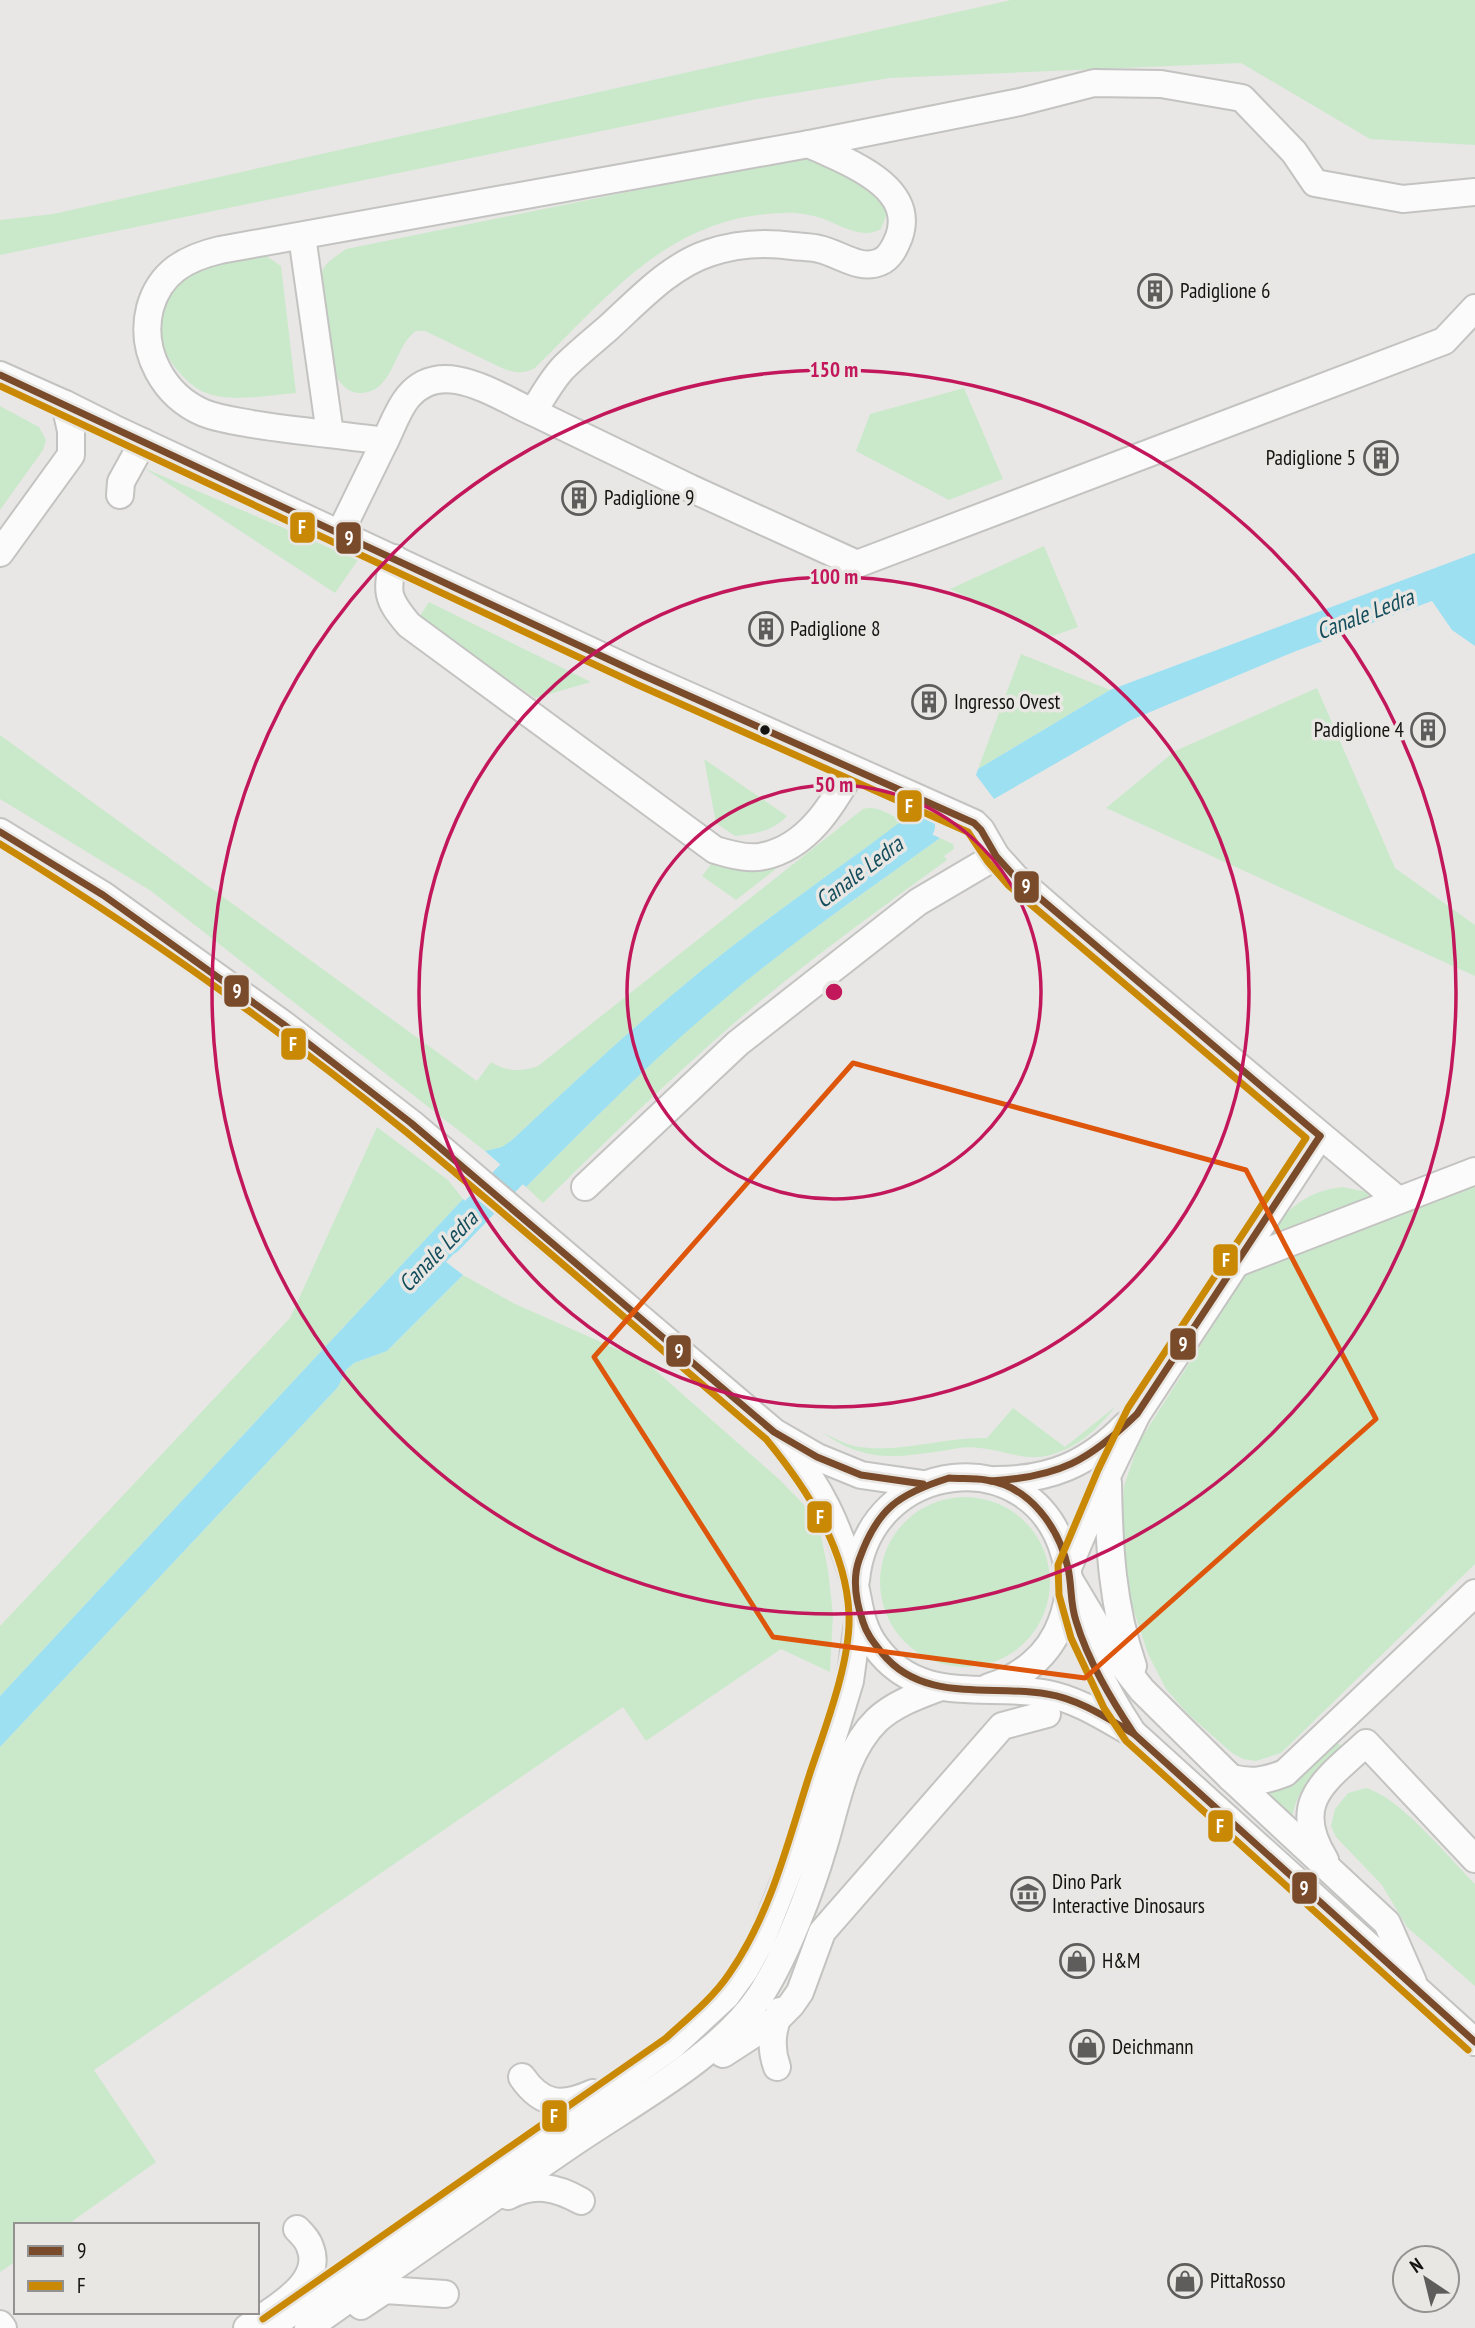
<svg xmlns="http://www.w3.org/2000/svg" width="1475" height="2328" viewBox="0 0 1475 2328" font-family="'PT Sans Narrow',sans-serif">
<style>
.green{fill:#cae9cb}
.water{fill:#9ce0f2}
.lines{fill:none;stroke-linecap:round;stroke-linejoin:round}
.canal{stroke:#9ce0f2;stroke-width:30}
.minor-casing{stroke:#c3c3c1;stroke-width:30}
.minor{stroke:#fcfbfb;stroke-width:26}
.bus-1-casing{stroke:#e9e7e4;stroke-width:12}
.bus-2-casing{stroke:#e9e7e4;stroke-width:12}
.bus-1{stroke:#7a4b2a;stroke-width:7}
.bus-2{stroke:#ca8904;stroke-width:7}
.marked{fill:none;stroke:#dd560c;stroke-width:5;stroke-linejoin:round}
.ring{fill:none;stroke:#c2185b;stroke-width:3.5}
.bus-dot{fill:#141312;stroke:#e9e7e4;stroke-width:2.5}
.labels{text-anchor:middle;stroke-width:7;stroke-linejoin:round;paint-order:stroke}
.poi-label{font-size:21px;fill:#141312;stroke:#e9e7e4;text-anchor:start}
.water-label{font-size:23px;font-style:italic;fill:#144d5b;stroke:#e9e7e4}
.centre{fill:#c2185b;stroke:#e9e7e4;stroke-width:3.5}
.ring-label{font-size:21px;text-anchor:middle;font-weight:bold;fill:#c2185b;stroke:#e9e7e4;stroke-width:7;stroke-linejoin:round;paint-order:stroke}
.line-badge{stroke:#e9e7e4;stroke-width:2.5}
.badge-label{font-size:19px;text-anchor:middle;font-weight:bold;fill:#fff}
</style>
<rect width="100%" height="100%" fill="#e8e7e5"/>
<g class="green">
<polygon points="1011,0 1475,0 1475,145 1370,139 1241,63 890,78 757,99 0,255 0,220 53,214"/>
<path d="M804 159 829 165 862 178 885 202 886 216 881 229C861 240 841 225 821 218 811 215 795 212 784 213 671 215 609 295 535 368 523 374 517 373 504 369L425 331H416C393 347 394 394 359 393 348 392 343 386 337 378 333 359 317 288 322 272 325 262 338 255 346 249L785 160Z"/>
<path d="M249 255 266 256 281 266 296 393C268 395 233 403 206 393 187 386 162 356 161 336 159 314 171 282 192 271 206 264 232 260 249 255Z"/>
<polygon points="964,388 1003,479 949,500 856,451 870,414"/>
<polygon points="0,406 39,427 46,440 43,450 0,510"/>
<polygon points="144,468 358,560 335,593"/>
<polygon points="1044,546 1078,627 1053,636 950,589"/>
<polygon points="429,602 591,682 535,698 418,619"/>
<polygon points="1021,654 1110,690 978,769"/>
<polygon points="1317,688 1395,868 1475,925 1475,976 1106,808 1175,751"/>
<path d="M0 735 477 1081 491 1062C507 1072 521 1072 538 1066L863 809C877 805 890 815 903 821 835 870 767 918 702 970 636 1024 574 1082 512 1140L503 1147 485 1151 151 891 0 799Z"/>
<path d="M704 759 787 816C772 832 756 833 735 836L716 823Z"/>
<path d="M940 838 953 844 954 849 944 856 947 860C877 911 806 962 740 1018 672 1077 607 1140 543 1203L526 1187C587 1126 648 1064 714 1007 786 946 864 893 940 838Z"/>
<polygon points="794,855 736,900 702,876 716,858"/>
<polygon points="377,1127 448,1180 463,1199 0,1696 0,1626 290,1318"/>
<polygon points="1475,1184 1475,1564 1281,1753 1256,1761 1243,1759 1232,1753 1188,1714 1166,1689 1148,1654 1132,1605 1125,1565 1122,1523 1124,1486 1139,1442 1251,1266"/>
<path d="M1342 1187 1377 1194 1270 1235C1287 1207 1309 1191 1342 1187Z"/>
<polygon points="463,1275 513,1303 646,1362 780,1480 804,1505 821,1536 828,1570 833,1614 830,1672 781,1649 646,1741 623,1707 94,2070 156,2162 67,2225 16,2225 16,2261 0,2272 0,1747 338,1387 346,1370 354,1363 387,1351"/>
<path d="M1116 1406C1097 1429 1082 1445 1053 1454 1027 1463 1005 1450 979 1448 967 1446 953 1449 942 1451 892 1458 866 1462 823 1433 835 1438 847 1446 860 1447 900 1453 944 1437 987 1438L1013 1408 1065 1447Z"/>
<circle cx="965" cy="1582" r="85"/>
<path d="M1335 1740 1341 1746C1316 1771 1297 1786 1291 1822L1254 1790Z"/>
<path d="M1366 1788C1401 1798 1449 1858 1475 1884V1986L1407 1927 1382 1885 1336 1837 1331 1826 1335 1809 1348 1793Z"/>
</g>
<g class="water">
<polygon points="1475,553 1475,646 1452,630 1432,601 1296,651 1131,720 994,799 976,775 978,769 1110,690"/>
<path d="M903 821 940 838C864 893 786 946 715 1007 648 1064 587 1126 526 1187L485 1151 502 1147 512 1140C574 1082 636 1024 702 970 767 918 835 870 903 821Z"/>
<polygon points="463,1199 486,1220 446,1262 463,1275 387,1351 354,1363 346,1370 338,1387 0,1747 0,1696"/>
</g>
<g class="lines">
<g class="canal">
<polyline points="884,853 920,826"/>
<polyline points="448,1240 540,1145"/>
</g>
<g class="minor-casing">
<g id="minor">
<path d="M809 144C844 161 917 185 899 237 895 247 890 258 880 262 859 271 839 253 819 249 811 247 801 247 793 246 765 242 735 244 709 253 669 266 637 302 607 329 592 342 577 354 563 368 551 381 542 398 533 412L690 488 857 564 1444 341 1475 308"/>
<polyline points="302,236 330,434"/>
<polyline points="0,375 65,404 113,428 640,674 974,823 981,830 996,856 1015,877 1077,931 1398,1200"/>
<path d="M385 441C392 427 398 409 408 397 442 356 496 396 533 412"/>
<polyline points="120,495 121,482 143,442"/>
<path d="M340 533 385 441C341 435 296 431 252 424 236 421 219 419 204 413 164 396 139 352 150 308 160 272 186 258 220 250L809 144 1020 102 1094 83 1161 84 1242 98 1294 152 1315 183 1403 199 1475 192"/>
<polyline points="0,553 71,455 71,431 65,404"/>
<path d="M394 558C386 592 386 598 409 625L715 850C730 854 748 860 764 856 807 847 832 806 852 770"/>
<polyline points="0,832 103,895 283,1024 411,1123 774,1432 817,1457 861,1475 923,1484"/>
<polyline points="585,1187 738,1043 918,902 996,856"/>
<polyline points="1237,1263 1475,1171"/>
<path d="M786 1446C820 1485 839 1528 853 1577 860 1603 859 1624 876 1647 920 1707 986 1682 1048 1694 1079 1700 1107 1719 1134 1734L1475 2042"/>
<path d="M996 1480C1050 1480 1088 1464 1126 1425"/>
<path d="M1108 1483C1109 1545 1112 1606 1133 1666"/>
<polyline points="1068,1568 1108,1474 1137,1414 1320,1136"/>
<polyline points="1069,1579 1113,1653 1142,1690 1231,1778 1387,1923 1413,1982"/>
<path d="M856 1580C868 1457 1034 1439 1065 1556 1071 1579 1070 1601 1061 1623 1049 1655 1021 1678 989 1687"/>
<path d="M1071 1600C1084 1647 1104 1689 1131 1730"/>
<path d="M1231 1778C1252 1783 1265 1781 1285 1773L1475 1593"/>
<path d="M1325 1860C1289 1802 1325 1781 1366 1743L1475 1859"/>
<polyline points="723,2054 777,2019 791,2005 800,1992 822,1932 1002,1726 1047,1714"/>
<path d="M777 2067C770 2048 772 2029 780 2011"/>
<path d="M522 2077C542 2106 562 2107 593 2093"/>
<path d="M508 2196C534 2182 556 2187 581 2201"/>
<polyline points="361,2306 385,2290 445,2294"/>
<polyline points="0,2324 3,2328"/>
<path d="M247 2328C271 2310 325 2284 310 2247 308 2240 302 2234 297 2229"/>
<polyline points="269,2328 672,2046 726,1996 745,1970 761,1941 795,1855 836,1727 850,1681 859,1615"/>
<path d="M308 2328C396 2265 484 2204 573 2143 633 2102 720 2056 760 1996 785 1958 811 1890 824 1845 837 1803 844 1752 877 1720 894 1704 917 1696 938 1688"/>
</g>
</g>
<use href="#minor" class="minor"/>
<g class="bus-1-casing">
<g id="bus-1">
<polyline points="0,375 640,674 974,823 981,830 996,856 1015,877 1320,1136"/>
<polyline points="0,832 103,895 283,1024 411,1123 774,1432 817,1457 861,1475 923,1484"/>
<path d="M949 1478C961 1479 974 1478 986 1480 1030 1486 1059 1528 1068 1568 1072 1586 1070 1603 1076 1621 1088 1661 1111 1699 1134 1734 1107 1718 1079 1699 1047 1694 992 1684 923 1704 882 1653 874 1643 867 1635 863 1622 856 1602 852 1580 859 1560 877 1509 898 1494 949 1478Z"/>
<path d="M991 1481C1059 1477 1089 1461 1137 1414L1320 1136"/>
<polyline points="1134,1734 1475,2042"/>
</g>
</g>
<g class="bus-2-casing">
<g id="bus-2">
<polyline points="0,386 636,684 968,832 988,862 1008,885 1306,1138 1128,1408 1098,1470 1058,1565 1059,1595 1071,1638 1104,1708 1126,1741 1468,2050"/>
<path d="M0 844C141 930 276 1027 405 1131 527 1231 646 1337 766 1439 807 1489 846 1548 849 1614 851 1661 825 1728 810 1773 788 1841 771 1914 729 1974 712 1999 688 2018 666 2038L263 2319"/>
</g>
</g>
<use href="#bus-1" class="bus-1"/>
<use href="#bus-2" class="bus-2"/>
</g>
<path class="marked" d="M853 1063 1246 1170 1376 1419 1085 1678 773 1637 594 1357Z"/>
<g class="ring">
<circle cx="834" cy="992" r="207"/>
<circle cx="834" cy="992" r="415"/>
<circle cx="834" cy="992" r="622"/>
</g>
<defs>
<g id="building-ring" transform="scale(1.75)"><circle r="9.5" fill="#e9e7e4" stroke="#5e5d5c" stroke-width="1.5"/><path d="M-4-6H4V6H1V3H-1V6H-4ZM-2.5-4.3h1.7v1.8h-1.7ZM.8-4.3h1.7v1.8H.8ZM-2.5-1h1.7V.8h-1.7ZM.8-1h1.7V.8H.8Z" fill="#5e5d5c"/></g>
<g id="museum-ring" transform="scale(1.75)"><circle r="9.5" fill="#e9e7e4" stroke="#5e5d5c" stroke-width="1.5"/><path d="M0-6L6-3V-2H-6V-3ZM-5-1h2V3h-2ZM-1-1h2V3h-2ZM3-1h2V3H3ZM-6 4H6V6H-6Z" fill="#5e5d5c"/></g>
<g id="shop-ring" transform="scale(1.75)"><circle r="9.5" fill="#e9e7e4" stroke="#5e5d5c" stroke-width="1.5"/><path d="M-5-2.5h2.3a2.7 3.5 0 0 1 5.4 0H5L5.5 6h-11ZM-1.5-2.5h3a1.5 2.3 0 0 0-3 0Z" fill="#5e5d5c"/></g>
</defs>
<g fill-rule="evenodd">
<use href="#building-ring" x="1155" y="291"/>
<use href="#building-ring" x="1381" y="458"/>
<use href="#building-ring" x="579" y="498"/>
<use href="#building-ring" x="766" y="629"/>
<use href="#building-ring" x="929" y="702"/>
<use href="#building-ring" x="1428" y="730"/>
<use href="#museum-ring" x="1028" y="1894"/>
<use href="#shop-ring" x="1077" y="1961"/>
<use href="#shop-ring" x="1087" y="2047"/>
<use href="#shop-ring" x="1185" y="2281"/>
</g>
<circle class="bus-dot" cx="765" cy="730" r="6"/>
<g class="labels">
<g class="poi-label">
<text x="1180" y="298">Padiglione 6</text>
<text x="1356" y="465" text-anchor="end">Padiglione 5</text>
<text x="604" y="505">Padiglione 9</text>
<text x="790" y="636">Padiglione 8</text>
<text x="954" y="709">Ingresso Ovest</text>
<text x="1404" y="737" text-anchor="end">Padiglione 4</text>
<text x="1052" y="1889">Dino Park<tspan x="1052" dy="24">Interactive Dinosaurs</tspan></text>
<text x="1102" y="1968">H&amp;M</text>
<text x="1112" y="2054">Deichmann</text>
<text x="1210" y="2288">PittaRosso</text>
</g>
<g class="water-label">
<text transform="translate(1365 614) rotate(-21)" y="8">Canale Ledra</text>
<text transform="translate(859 872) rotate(-37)" y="8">Canale Ledra</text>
<text transform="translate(438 1251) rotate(-46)" y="8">Canale Ledra</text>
</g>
</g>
<circle cx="834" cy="992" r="10" class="centre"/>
<g class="ring-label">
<text x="834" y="377">150 m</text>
<text x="834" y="584">100 m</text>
<text x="834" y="792">50 m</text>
</g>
<g class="line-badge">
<rect x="289" y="511" width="27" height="33" rx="7" fill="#ca8904"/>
<rect x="335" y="521" width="27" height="34" rx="7" fill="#7a4b2a"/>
<rect x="896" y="789" width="27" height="34" rx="7" fill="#ca8904"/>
<rect x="1013" y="870" width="27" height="34" rx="7" fill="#7a4b2a"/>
<rect x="223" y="974" width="27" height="34" rx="7" fill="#7a4b2a"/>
<rect x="280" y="1027" width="27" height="34" rx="7" fill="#ca8904"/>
<rect x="1212" y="1243" width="27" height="34" rx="7" fill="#ca8904"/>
<rect x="1169" y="1327" width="28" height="34" rx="7" fill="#7a4b2a"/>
<rect x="665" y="1334" width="27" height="34" rx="7" fill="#7a4b2a"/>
<rect x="806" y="1500" width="27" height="34" rx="7" fill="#ca8904"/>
<rect x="1207" y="1809" width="27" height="34" rx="7" fill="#ca8904"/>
<rect x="1291" y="1871" width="27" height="34" rx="7" fill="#7a4b2a"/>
<rect x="541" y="2099" width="27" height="34" rx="7" fill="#ca8904"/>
</g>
<g class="badge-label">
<text x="302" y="534">F</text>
<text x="349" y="545">9</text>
<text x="909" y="813">F</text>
<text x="1026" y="893">9</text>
<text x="237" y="998">9</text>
<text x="293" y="1051">F</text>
<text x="1226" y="1267">F</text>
<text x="1183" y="1351">9</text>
<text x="679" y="1358">9</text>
<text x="820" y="1524">F</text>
<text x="1220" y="1833">F</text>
<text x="1304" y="1895">9</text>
<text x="554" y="2123">F</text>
</g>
<rect x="14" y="2223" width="245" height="91" fill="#e9e7e4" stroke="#949290" stroke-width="2"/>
<rect x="28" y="2246" width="35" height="10" fill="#7a4b2a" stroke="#949290" stroke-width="2"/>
<text x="77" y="2258" font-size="21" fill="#141312">9</text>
<rect x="28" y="2281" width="35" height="10" fill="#ca8904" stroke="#949290" stroke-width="2"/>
<text x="77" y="2293" font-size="21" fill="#141312">F</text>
<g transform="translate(1426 2279) rotate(325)"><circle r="33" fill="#e9e7e4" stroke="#949290" stroke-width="2"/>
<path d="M0-5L12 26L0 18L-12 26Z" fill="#5e5d5c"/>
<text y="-10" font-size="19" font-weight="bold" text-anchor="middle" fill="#141312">N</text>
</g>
</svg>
